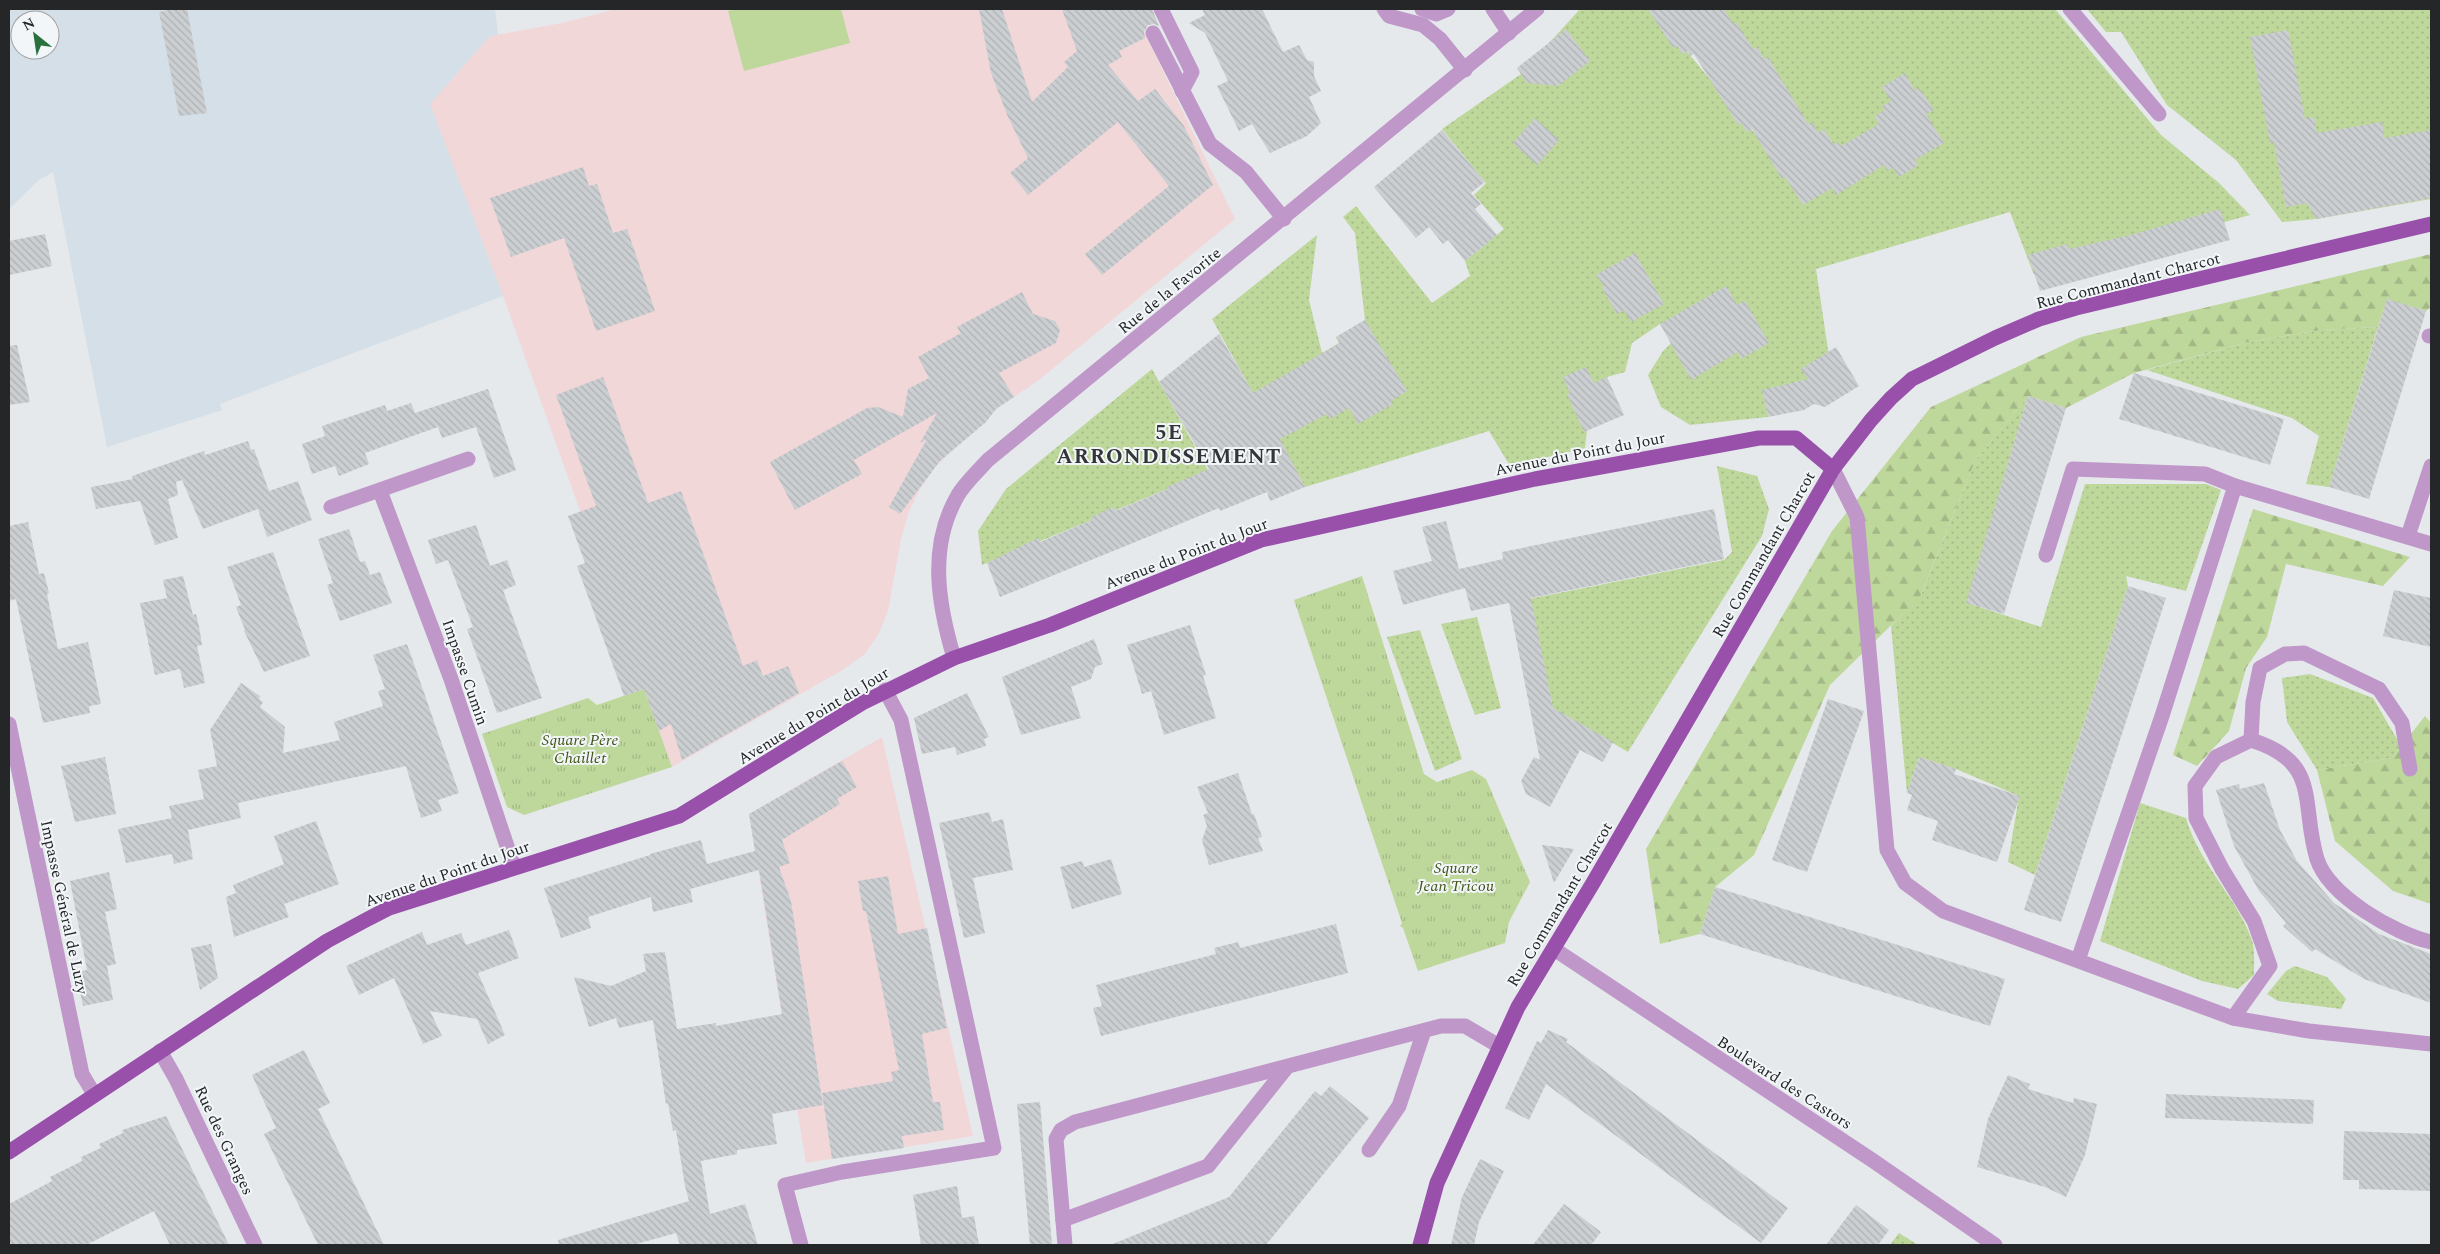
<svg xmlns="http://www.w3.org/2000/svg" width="2440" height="1254" viewBox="0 0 2440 1254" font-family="Spectral,serif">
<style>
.commercial{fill:#f2d7d9}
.built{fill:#d5dfe7;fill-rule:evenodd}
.grass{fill:url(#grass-dots)}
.forest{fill:url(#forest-firs)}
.park{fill:url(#park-tufts)}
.pitch{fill:#bed79b}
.building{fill:url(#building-back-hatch)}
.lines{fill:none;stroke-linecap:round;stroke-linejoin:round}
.minor{stroke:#bf98c9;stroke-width:15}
.major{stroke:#9850ab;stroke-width:15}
.labels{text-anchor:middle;stroke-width:4;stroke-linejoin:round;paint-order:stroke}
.street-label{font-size:16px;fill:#242627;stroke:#f3f6f9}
.park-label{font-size:16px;font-style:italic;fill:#405517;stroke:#f3f6f9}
.district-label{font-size:21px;font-weight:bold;letter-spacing:1px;fill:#333638;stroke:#f3f6f9}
</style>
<defs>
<pattern id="grass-dots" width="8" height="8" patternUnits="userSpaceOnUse" patternTransform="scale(1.25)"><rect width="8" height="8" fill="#bed79b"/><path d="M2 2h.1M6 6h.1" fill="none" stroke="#a3b886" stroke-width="1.8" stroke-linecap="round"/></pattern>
<pattern id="forest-firs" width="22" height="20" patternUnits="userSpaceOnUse" patternTransform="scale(1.25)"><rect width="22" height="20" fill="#bed79b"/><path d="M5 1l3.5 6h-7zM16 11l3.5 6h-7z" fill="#a3b886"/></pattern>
<pattern id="park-tufts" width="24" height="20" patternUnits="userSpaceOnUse" patternTransform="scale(1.25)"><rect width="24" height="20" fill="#bed79b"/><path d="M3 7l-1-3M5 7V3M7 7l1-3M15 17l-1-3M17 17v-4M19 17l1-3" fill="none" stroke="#a3b886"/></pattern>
<pattern id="building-back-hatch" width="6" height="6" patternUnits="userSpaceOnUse" patternTransform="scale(1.25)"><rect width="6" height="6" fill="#cccfd2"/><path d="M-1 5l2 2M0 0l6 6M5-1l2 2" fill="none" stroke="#afb2b4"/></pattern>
</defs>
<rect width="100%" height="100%" fill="#e5e9ec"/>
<g class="commercial">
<polygon points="616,9 1133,9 1235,219 1039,380 999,407 936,466 920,489 909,511 901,539 888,611 879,633 865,654 841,671 672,767 503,296 429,104 490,36 562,23"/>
<polygon points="882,737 973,1136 806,1163 749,814"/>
</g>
<path class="built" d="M9 9H495L498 35 490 36 430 104 503 296 220 404 222 410 107 447 53 172 39 180 9 209ZM20 20H50V50H20Z"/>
<g class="grass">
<polygon points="1580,9 1652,9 1803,192 1804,172 1724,9 2055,9 2161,135 2219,183 2250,215 2034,275 2010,212 1816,269 1830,363 1768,417 1690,425 1661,407 1648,375 1663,351 1683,332 1660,324 1632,343 1625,372 1607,377 1589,412 1585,448 1510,466 1489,431 1305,487 1212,319 1317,235 1309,300 1322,353 1339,343 1336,337 1365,320 1355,233 1343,217 1356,206 1432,303 1470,276 1465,261 1504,229 1474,195 1486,183 1442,129 1521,74"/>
<polygon points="2087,9 2431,9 2431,199 2316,219 2282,222 2236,160 2167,105 2121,32 2106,32"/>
<polygon points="2378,327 2329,487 2306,484 2319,436 2292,418 2147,370 2248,342 2321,330"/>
<polygon points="1152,369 1209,472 982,565 978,531 1006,489"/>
<polygon points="2028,396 1967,603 2041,627 2085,484 2206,484 2221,490 2186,591 2126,576 2128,586 2035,875 2008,862 2019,796 1956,769 1919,757 1907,793 1891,626 1921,595 1975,461"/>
<polygon points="1717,466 1757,476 1769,509 1762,536 1628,752 1553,708 1529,599 1724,560 1732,552"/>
<polygon points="1477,617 1501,708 1475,715 1441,624"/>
<polygon points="1420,630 1462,759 1435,771 1387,637"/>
<polygon points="2310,674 2373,698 2401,746 2392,758 2317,770 2287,722 2282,678"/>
<path d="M2140 803 2186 818C2199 864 2236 896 2252 940 2255 950 2254 964 2254 975L2238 989 2202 981 2100 941Z"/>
<polygon points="2295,966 2327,977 2346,999 2341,1009 2278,1001 2267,994 2286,971"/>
<polygon points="1899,1233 1918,1245 1890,1245"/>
</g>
<g class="forest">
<polygon points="2431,254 2431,307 2426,311 2387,300 2378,327 2321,330 2248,342 2134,373 2066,408 2028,396 1975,461 1920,597 1830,685 1754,855 1715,887 1700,934 1660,944 1646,849 1832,531 1931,407 2081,337"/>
<polygon points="2253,509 2410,557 2383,586 2286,564 2267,637 2246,668 2229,731 2197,766 2173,755"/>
<polygon points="2425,716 2431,723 2431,904 2393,891 2335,841 2317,770 2392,758"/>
</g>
<g class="park">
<polygon points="1362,576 1424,774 1437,782 1472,770 1486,779 1530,882 1509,922 1505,943 1418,971 1403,928 1400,926 1402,923 1294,600"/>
<polygon points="644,689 672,767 524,815 507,807 482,734 588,698 597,705"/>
</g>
<polygon class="pitch" points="735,9 841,9 850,43 744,71 728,11"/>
<g class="building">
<polygon points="174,9 187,9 207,113 179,116 159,12"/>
<polygon points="979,9 1002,9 1032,102 1068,67 1064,62 1077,51 1062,9 1152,9 1159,26 1154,24 1148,25 1144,32 1145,38 1119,51 1122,57 1108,65 1138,101 1155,89 1184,126 1213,185 1102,275 1085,254 1169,186 1118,122 1028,195 1010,173 1028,158 1008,117 991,73"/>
<polygon points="1202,9 1262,9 1283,52 1299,45 1307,60 1314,62 1314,76 1321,91 1309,97 1321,123 1307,136 1270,153 1252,124 1239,131 1217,86 1228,81 1205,33 1189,23 1205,15"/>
<polygon points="1648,9 1724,9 1733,24 1736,22 1753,49 1757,47 1764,59 1768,57 1808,124 1812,122 1818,133 1824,129 1834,145 1838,142 1841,146 1879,124 1875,116 1885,110 1882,106 1891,101 1882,87 1905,73 1915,91 1919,88 1934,110 1926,114 1944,143 1915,160 1918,165 1899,177 1893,168 1887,171 1884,165 1836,195 1832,188 1803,205 1785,177 1782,179 1752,129 1747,132 1741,123 1738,125 1694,54 1690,56 1688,51 1682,54 1677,46 1673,48"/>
<polygon points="1566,29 1590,61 1558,86 1527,83 1517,68"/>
<polygon points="2288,30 2305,119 2314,117 2317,133 2382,122 2384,138 2431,130 2431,198 2316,219 2307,203 2286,207 2274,142 2270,143 2250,37"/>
<polygon points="1535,118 1559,140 1537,165 1513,143"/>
<polygon points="1442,130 1485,182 1471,193 1481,204 1475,209 1497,235 1465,261 1448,240 1443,244 1429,227 1416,238 1374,187"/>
<polygon points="583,167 589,186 597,184 613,233 627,229 655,311 596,331 564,238 511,257 490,198"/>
<polygon points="2220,209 2230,240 2040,291 2028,255 2067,244 2069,249 2131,235"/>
<polygon points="45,234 52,266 9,275 9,241"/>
<polygon points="1635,253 1664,304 1631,322 1624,310 1617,314 1602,288 1604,286 1596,275"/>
<polygon points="1726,286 1737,305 1745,301 1769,343 1741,359 1738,352 1691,380 1660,324"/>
<polygon points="1022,292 1033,314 1055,321 1060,330 1056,343 999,373 1014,397 996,409 986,422 940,461 900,514 889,507 927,439 920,443 937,413 854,460 862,474 795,510 770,462 867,408 878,407 903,417 908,389 929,378 918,357 961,333 957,327"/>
<polygon points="2387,299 2426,311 2369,499 2329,487"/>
<polygon points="1365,320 1407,391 1391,401 1393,404 1358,424 1349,408 1330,419 1327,414 1280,439 1305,487 1270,501 1267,492 1220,511 1219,508 1000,597 987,563 1038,538 1040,542 1092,520 1091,517 1114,507 1115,511 1168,489 1167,487 1209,469 1159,382 1219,334 1253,393 1340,343 1336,337"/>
<polygon points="17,345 30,402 9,405 9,346"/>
<polygon points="1836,347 1859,386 1825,407 1814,404 1804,410 1768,417 1762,390 1808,379 1801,369"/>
<polygon points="1586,367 1594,383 1607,377 1624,415 1584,432 1567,394 1570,393 1563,377"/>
<polygon points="2134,373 2284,419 2270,465 2119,419"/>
<polygon points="603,377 648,503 681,491 743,666 757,660 763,676 788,666 799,693 682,760 671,724 659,731 644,689 624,696 577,566 585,563 568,516 596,506 556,395"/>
<polygon points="488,389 516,470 494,478 476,427 442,438 438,427 365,453 369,464 339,476 335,466 312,474 302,444 325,436 322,426 385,405 387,411 411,403 415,413"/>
<polygon points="2028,396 2066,408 2004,614 1966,603"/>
<polygon points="248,441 251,450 254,449 269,491 298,481 312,520 267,537 258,509 203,529 182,480 176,482 178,495 168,499 178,538 155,545 140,501 96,509 91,487 133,479 132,476 204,451 205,455"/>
<polygon points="1714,509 1724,559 1531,598 1553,708 1613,742 1603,762 1580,750 1550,807 1526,794 1521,781 1534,757 1540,760 1509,603 1471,611 1465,588 1403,605 1393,571 1432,561 1422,527 1446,521 1459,569 1503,559 1502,552"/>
<polygon points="28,522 39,574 44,573 49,593 47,594 58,649 88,642 101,704 89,706 90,713 43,723 16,599 9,601 9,526"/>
<polygon points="476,525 490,566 507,560 516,585 503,590 542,698 497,713 467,629 473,627 448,560 436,564 428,540"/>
<polygon points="349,529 360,562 365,561 370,575 380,572 392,603 340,621 327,585 333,583 318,539"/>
<polygon points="273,552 310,656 264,672 244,631 245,630 236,607 241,605 227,567"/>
<polygon points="183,576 193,615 196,614 199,626 202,645 197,646 205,683 184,688 180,669 155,675 140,603 167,598 163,580"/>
<polygon points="2128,586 2166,598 2061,922 2024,910"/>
<polygon points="2394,590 2431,598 2431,647 2383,636"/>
<polygon points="1190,625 1206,675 1203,676 1216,718 1164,735 1151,691 1142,694 1127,645"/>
<polygon points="1094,639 1103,664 1095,667 1091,679 1071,687 1081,718 1021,735 1002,677"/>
<polygon points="407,644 459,793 438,800 442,811 421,818 406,766 238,803 241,818 188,830 193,859 174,864 172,854 126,863 118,829 172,818 169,806 204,799 198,770 217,766 210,730 241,683 260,696 259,699 263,702 260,707 285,727 283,753 340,740 334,722 383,706 378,691 385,689 373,655"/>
<polygon points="967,693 989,737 984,739 986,746 957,755 955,747 922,754 914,718"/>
<polygon points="1828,699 1864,711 1807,872 1772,860"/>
<polygon points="105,757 116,814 75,822 61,766"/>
<polygon points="1919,757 1956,769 1954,774 2020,796 1997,862 1932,840 1938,821 1907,810 1912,795 1907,793"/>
<polygon points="842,761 857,787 837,799 840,804 782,840 790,863 779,867 791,901 823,1105 772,1114 777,1144 737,1150 737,1154 701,1161 710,1214 745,1204 758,1245 680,1245 676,1233 633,1245 559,1245 558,1240 689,1201 685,1186 676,1130 673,1131 668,1103 666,1104 653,1020 619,1028 616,1018 589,1027 574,977 611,986 646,971 643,954 665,952 677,1029 716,1023 716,1026 782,1014 759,870 690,889 693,902 653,912 651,897 588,917 591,928 561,938 544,888 650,855 650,854 701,840 707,864 755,851 749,814"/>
<polygon points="1238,773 1252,814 1254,814 1262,837 1258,838 1263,851 1209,865 1202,840 1207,826 1203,815 1208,813 1197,787"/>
<polygon points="2264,783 2280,830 2297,861 2334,903 2379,934 2431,954 2431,1003 2364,979 2315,949 2312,952 2283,926 2286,923 2259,891 2234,846 2216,790 2239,784 2240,789"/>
<polygon points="989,812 992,822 1003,819 1013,870 973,878 985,933 964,938 939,823"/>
<polygon points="316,821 339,884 284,904 289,917 234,937 226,897 236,893 233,885 284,864 274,836"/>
<polygon points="1542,845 1574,849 1554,883"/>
<polygon points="1111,859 1122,894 1072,909 1060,867 1082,861 1084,867"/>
<polygon points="109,872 117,909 105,912 116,964 107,966 113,1000 83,1006 76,972 87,970 70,881"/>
<polygon points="888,876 898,934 927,928 947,1028 922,1034 933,1102 940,1102 944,1130 902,1136 904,1148 832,1159 822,1093 893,1081 891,1072 899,1070 866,911 863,911 858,881"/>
<polygon points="1715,887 2005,979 1990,1026 1700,934"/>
<polygon points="1336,924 1348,973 1101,1036 1093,1008 1102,1006 1096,985 1216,954 1214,948 1238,942 1240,948"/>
<polygon points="509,930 519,958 478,973 505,1035 488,1044 477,1019 430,1011 442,1036 423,1044 394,978 359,995 346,966 422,932 427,945 461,933 466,945"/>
<polygon points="211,944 218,978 200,990 191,948"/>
<polygon points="1548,1030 1568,1039 1566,1042 1788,1208 1761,1243 1546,1084 1529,1120 1505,1108 1537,1041 1541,1043"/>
<polygon points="304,1050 330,1103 318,1109 384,1245 318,1245 264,1134 276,1128 252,1075"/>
<polygon points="2008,1075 2030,1084 2028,1089 2073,1103 2074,1098 2097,1104 2085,1155 2066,1197 2045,1187 1977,1167 1988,1119"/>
<polygon points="1330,1086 1369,1118 1266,1245 1110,1245 1229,1197 1315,1091 1321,1096"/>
<polygon points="2166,1094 2314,1100 2313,1124 2165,1118"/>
<polygon points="1040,1102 1052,1245 1030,1245 1017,1104"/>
<polygon points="166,1116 229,1245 170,1245 154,1211 86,1245 9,1245 9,1204 52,1181 50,1177 82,1161 81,1157 101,1148 99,1144 123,1133 122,1130"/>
<polygon points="2344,1131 2431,1134 2431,1191 2359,1189 2359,1180 2343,1180"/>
<polygon points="1480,1159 1504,1171 1479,1222 1474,1245 1451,1245 1462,1197"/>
<polygon points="957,1186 962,1218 974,1216 979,1245 921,1245 913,1195"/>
<polygon points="1564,1204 1601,1232 1591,1245 1533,1245"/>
<polygon points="1856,1205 1889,1230 1878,1245 1826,1245"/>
</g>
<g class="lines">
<g class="minor">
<polyline points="1161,9 1192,72 1182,91"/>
<polyline points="1384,9 1389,16 1423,25 1440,39 1465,70"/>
<polyline points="1422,9 1436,14 1448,9"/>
<polyline points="1493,9 1509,33"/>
<polyline points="2070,9 2159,114"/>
<polyline points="1153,33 1210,144 1246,172 1284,219"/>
<polyline points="2429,336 2431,336"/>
<polyline points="1833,469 1857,517 1887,850 1905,883 1943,911 2233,1018 2309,1031 2431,1044"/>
<polyline points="380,491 451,679 514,867"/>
<polyline points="331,507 468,459"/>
<polyline points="2408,536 2431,466"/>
<polyline points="2046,555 2073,469 2205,474 2235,486 2431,544"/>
<path d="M954 658C938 604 928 546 958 495 965 483 978 471 988 460L1537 9"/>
<polyline points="9,724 82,1074 94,1094"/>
<path d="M2251 740C2322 762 2300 803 2317 859 2329 896 2395 934 2431 942"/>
<polyline points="1554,949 1872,1160 1995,1245"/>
<polyline points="2078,960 2162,716 2235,486"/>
<polyline points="2233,1018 2270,966 2254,921 2222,869 2196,818 2195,786 2216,757 2251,740 2253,702 2260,668 2285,654 2304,653 2379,689 2402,723 2410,769"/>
<polyline points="160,1051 176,1079 255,1245"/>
<polyline points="1369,1150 1399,1106 1424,1031"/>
<polyline points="1063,1220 1208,1166 1287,1067"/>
<polyline points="801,1245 785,1185 842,1172 994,1148 901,720 885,690"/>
<polyline points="1065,1245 1056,1139 1061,1130 1075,1122 1441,1026 1465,1026 1499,1046"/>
</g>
<g class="major">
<polyline points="9,1152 327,941 364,921 389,908 679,816 862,703 954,658 1050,625 1261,540 1535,479 1759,438 1796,438 1833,469"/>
<polyline points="1420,1245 1437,1183 1518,1007 1593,883 1833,469 1871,420 1891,398 1912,379 1995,338 2039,319 2076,308 2431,224"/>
</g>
</g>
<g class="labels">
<g class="street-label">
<text transform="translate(2128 280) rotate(-14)" y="6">Rue Commandant Charcot</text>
<text transform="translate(1169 290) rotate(-39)" y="6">Rue de la Favorite</text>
<text transform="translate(1580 453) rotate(-11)" y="6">Avenue du Point du Jour</text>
<text transform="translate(1186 553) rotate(-21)" y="6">Avenue du Point du Jour</text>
<text transform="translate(1763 554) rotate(-60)" y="6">Rue Commandant Charcot</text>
<text transform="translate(466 672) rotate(71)" y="6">Impasse Cumin</text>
<text transform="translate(813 715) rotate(-31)" y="6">Avenue du Point du Jour</text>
<text transform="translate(447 873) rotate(-19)" y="6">Avenue du Point du Jour</text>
<text transform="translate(1559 904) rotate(-59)" y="6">Rue Commandant Charcot</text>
<text transform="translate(65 907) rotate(78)" y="6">Impasse Général de Luzy</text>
<text transform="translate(1785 1082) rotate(33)" y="6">Boulevard des Castors</text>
<text transform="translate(225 1140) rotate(65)" y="6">Rue des Granges</text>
</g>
<g class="park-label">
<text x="580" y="745">Square Père<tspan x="580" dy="18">Chaillet</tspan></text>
<text x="1456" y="873">Square<tspan x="1456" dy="18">Jean Tricou</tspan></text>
</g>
<g class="district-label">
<text x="1169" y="439">5E<tspan x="1169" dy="24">ARRONDISSEMENT</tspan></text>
</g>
</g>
<rect width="2440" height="1254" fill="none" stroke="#242627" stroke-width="20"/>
<g transform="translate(35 35) rotate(330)"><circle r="24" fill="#f3f6f9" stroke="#a0a3a5"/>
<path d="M0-4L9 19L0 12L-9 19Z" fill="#29703c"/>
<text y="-8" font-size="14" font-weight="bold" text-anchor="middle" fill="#242627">N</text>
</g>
</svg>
